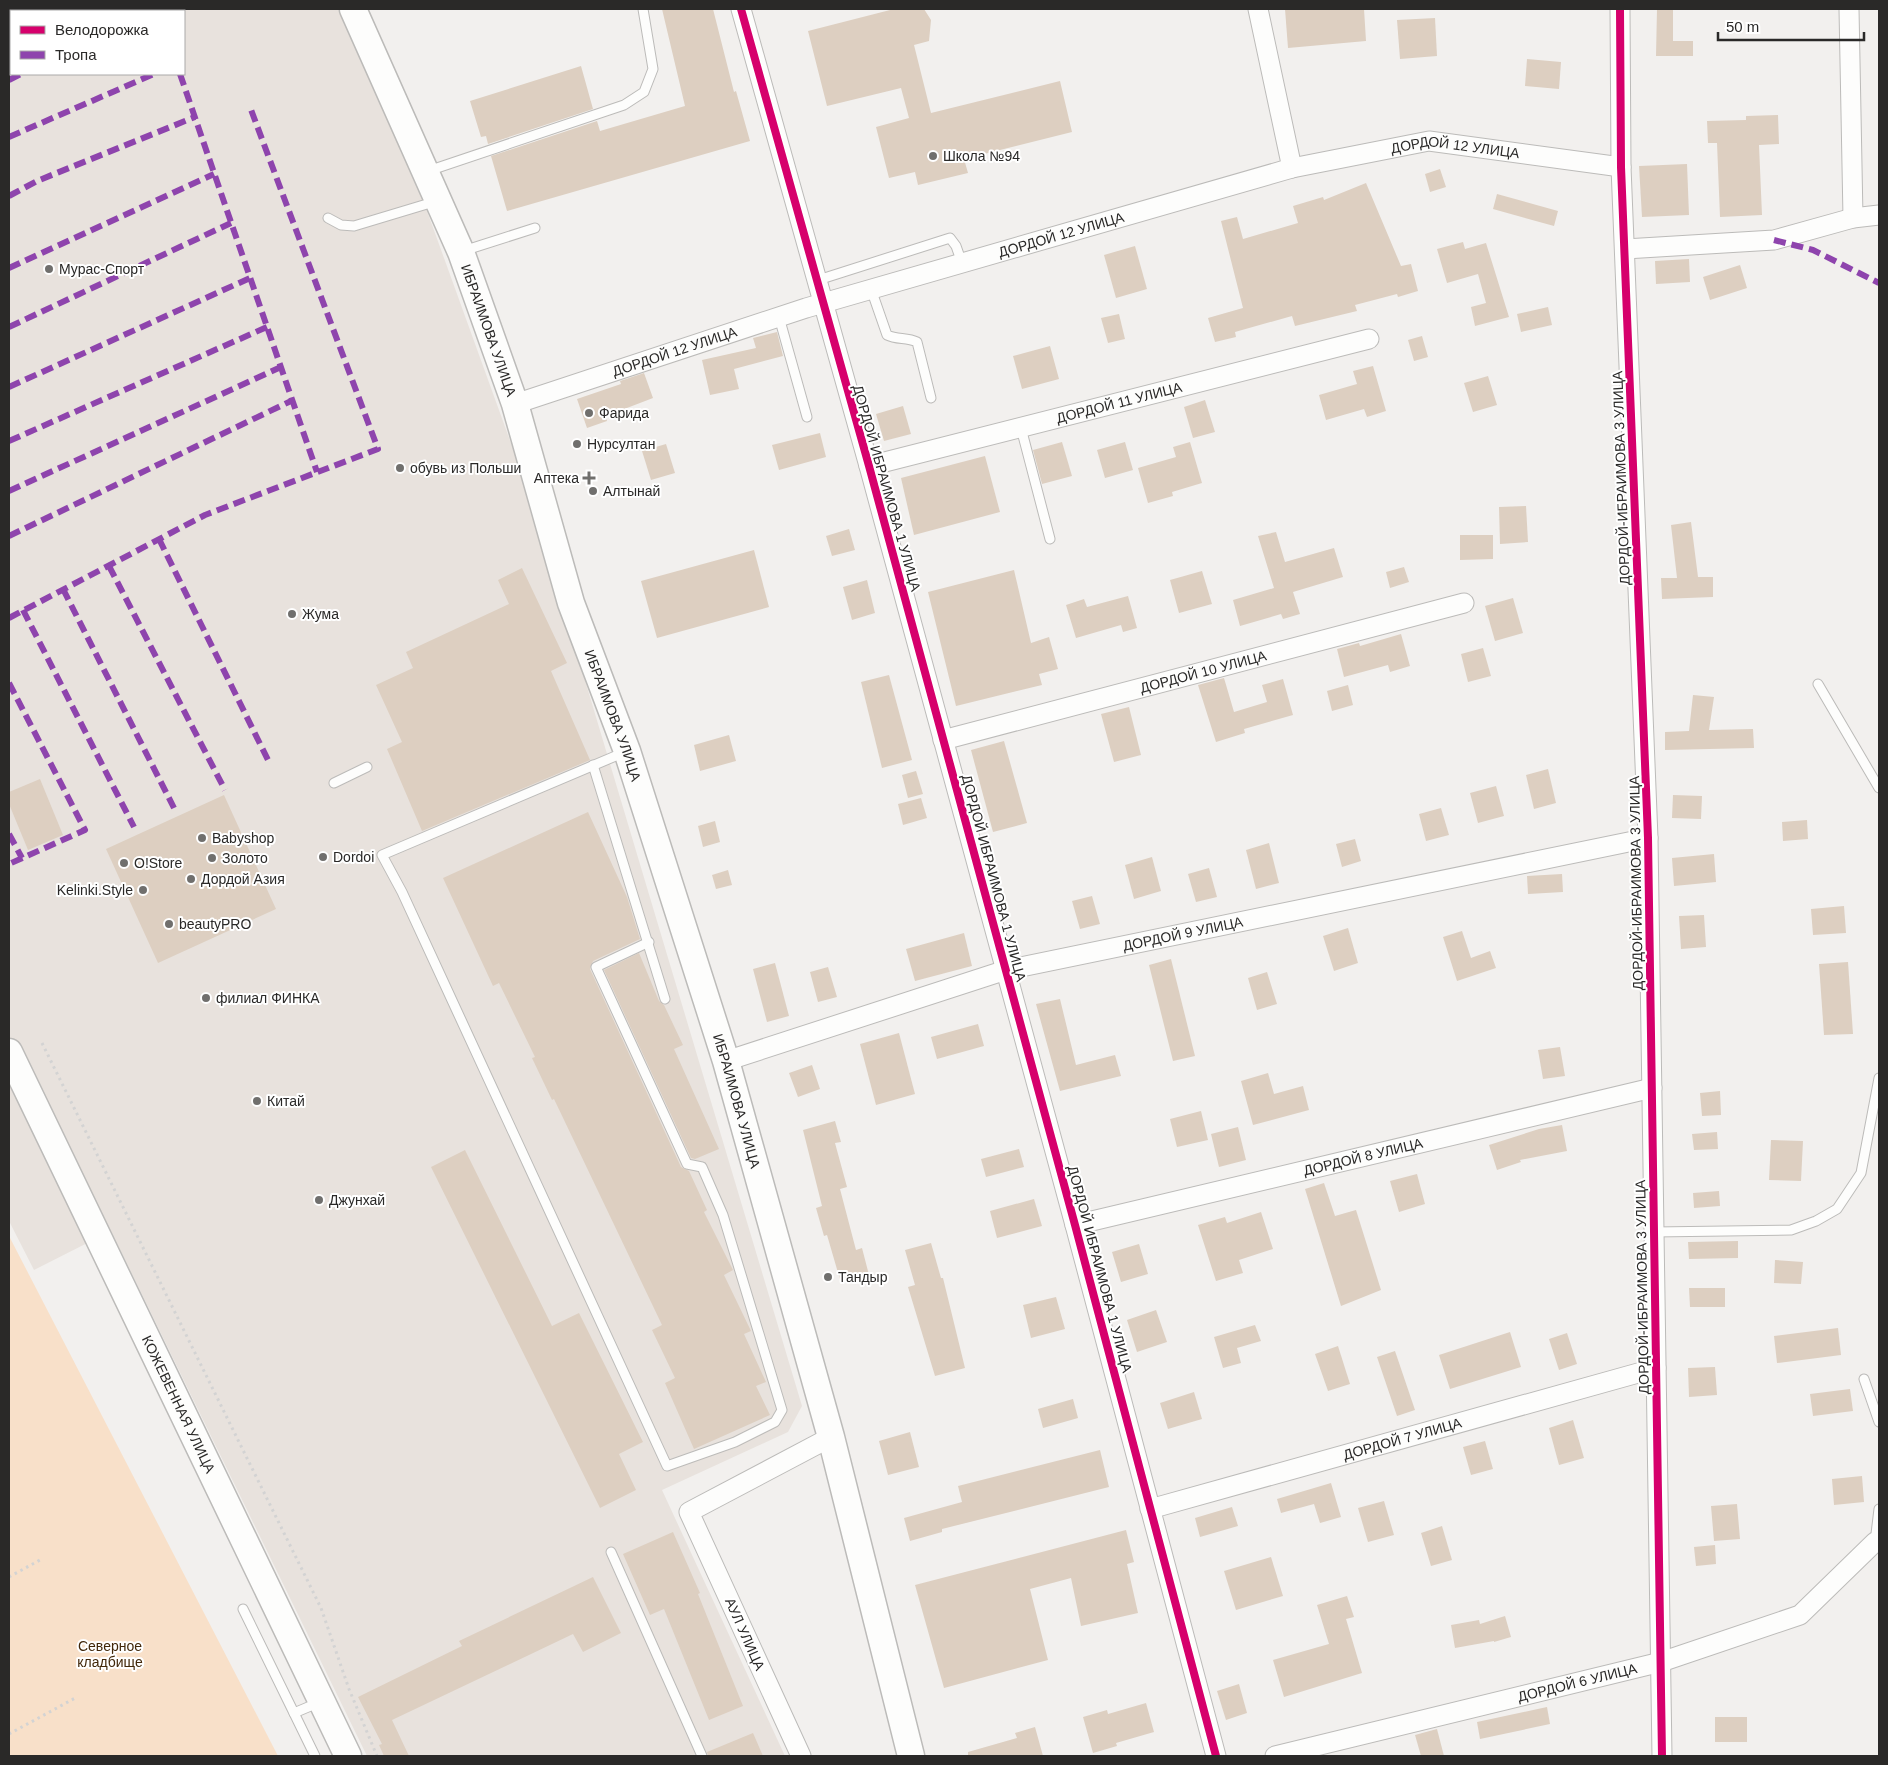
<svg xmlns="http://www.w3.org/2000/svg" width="1888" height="1765" viewBox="0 0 1888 1765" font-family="Arial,sans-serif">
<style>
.built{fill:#e8e2dd;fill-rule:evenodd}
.green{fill:#f8e0c9}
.building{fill:#ddcfc1}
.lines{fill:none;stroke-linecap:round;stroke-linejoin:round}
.lane-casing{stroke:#bcbbb9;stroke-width:11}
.street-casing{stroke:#bcbbb9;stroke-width:21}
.secondary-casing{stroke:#bcbbb9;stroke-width:29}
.path{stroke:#d3d3d3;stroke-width:3;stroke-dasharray:2.5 4;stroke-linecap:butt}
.lane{stroke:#fdfdfc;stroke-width:9}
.street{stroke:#fdfdfc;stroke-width:19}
.secondary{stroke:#fdfdfc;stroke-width:26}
.quiet{stroke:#8e44ad;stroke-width:6;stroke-dasharray:12 6;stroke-linecap:butt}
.cycleway-casing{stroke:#fff;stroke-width:11}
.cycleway{stroke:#d6006c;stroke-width:8}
.poi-dot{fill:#706f6d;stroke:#fff;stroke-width:2}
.labels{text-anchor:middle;stroke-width:4;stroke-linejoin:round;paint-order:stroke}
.street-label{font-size:14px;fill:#2a2928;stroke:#fff}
.poi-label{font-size:14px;fill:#2a2928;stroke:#fff;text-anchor:start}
.park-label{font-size:14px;fill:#412709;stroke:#fff}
</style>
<rect width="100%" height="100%" fill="#f2f0ee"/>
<path class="built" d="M9 9H340L410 164 529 493 802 1406 788 1432 662 1490 785 1756H367L111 1231 34 1270 9 1221ZM11 11H184V74H11Z"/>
<polygon class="green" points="9,1236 278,1756 9,1756"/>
<g class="building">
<polygon points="662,9 713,9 734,92 736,91 750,141 507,211 491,156 597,121 600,131 685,106"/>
<polygon points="894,9 924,9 931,20 929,41 914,45 931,113 1060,81 1072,132 964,159 968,173 918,185 915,172 889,178 876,127 909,118 901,88 827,106 808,31"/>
<polygon points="1285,9 1364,9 1366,41 1288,48"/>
<polygon points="1657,9 1673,9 1673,41 1693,41 1693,56 1656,56"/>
<polygon points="1435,18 1437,56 1400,59 1397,20"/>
<polygon points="1527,59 1561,62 1559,89 1525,86"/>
<polygon points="581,66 593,109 488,144 486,136 481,137 470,101"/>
<polygon points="1778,115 1779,144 1759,145 1762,215 1720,217 1717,143 1708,143 1707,121 1746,120 1746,116"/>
<polygon points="1687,164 1689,215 1642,217 1639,166"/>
<polygon points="1440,169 1446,187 1430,192 1425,174"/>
<polygon points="1366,183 1401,266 1411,264 1418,291 1398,297 1397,294 1355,305 1357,311 1295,326 1292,316 1235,332 1236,337 1215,342 1208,318 1243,308 1221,221 1237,217 1243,239 1298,223 1293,206 1323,197 1324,200"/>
<polygon points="1497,194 1558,211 1554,226 1493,209"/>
<polygon points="1463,242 1465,249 1486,243 1509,317 1475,326 1471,307 1486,303 1478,274 1447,283 1437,249"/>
<polygon points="1135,246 1147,289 1116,298 1104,255"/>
<polygon points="1689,259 1690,282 1656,284 1655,261"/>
<polygon points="1740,265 1747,288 1710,300 1703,277"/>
<polygon points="1548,307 1552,325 1521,332 1517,314"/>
<polygon points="1119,314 1125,339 1108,343 1101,318"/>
<polygon points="777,332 783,356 734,369 739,389 710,395 702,360 756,348 753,338"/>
<polygon points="1422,336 1428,357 1414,361 1408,340"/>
<polygon points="1050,346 1059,379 1022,389 1013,356"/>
<polygon points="1373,366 1386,411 1367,417 1364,409 1326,420 1319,395 1357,384 1353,371"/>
<polygon points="644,373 653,398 606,416 607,421 587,428 577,399 621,384 620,381"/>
<polygon points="1488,376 1497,405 1473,412 1464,383"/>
<polygon points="1205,400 1215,432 1193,438 1184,407"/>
<polygon points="903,406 911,434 884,441 876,414"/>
<polygon points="820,433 826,457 779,470 772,445"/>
<polygon points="1062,442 1072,476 1042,484 1033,450"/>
<polygon points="1125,442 1133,470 1105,478 1097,450"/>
<polygon points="1190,442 1202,483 1172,492 1173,496 1148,503 1138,468 1176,457 1173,447"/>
<polygon points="666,444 675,473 651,480 642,451"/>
<polygon points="985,456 1000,512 914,535 901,478"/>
<polygon points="1526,506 1528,542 1500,544 1499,507"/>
<polygon points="1691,522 1698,577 1713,577 1713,597 1662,599 1661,578 1677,578 1671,525"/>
<polygon points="849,529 855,550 832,556 826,536"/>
<polygon points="1276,532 1285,562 1334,548 1343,577 1293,592 1300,614 1283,619 1281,614 1240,626 1233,600 1274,588 1258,536"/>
<polygon points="1460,535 1493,535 1493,559 1460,560"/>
<polygon points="754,550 769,607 657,638 641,581"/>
<polygon points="1404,567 1409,582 1390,588 1386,572"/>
<polygon points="522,568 567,663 551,671 590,760 422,831 387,749 402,742 376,685 413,668 406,652 509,604 498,580"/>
<polygon points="1014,570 1031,643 1049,637 1058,669 1039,674 1042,685 956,706 928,592"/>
<polygon points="1202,571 1212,604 1179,613 1170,580"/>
<polygon points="867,580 875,613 852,620 843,587"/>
<polygon points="1128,596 1137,628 1123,632 1121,625 1076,638 1066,605 1084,599 1087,607"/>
<polygon points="1513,598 1523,633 1495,641 1485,606"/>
<polygon points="1401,634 1410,666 1390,672 1388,665 1344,677 1337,649 1359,643 1360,646"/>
<polygon points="1483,648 1491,676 1468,682 1461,654"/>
<polygon points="889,675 912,760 882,768 861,682"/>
<polygon points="1224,678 1234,712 1267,702 1262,685 1283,679 1293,715 1244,729 1245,733 1216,742 1198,685"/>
<polygon points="1348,685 1353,705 1332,711 1327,691"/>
<polygon points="1693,695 1714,697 1709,730 1753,729 1754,748 1665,750 1665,732 1689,731"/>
<polygon points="1129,707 1141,755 1114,762 1101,714"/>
<polygon points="729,735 736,761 700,771 694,745"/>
<polygon points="1004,741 1027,823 993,832 971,750"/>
<polygon points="1548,769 1556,803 1534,809 1526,775"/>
<polygon points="916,771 923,794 908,798 902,775"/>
<polygon points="40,779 63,835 28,850 9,804 9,792"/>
<polygon points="1496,786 1504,816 1478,823 1470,793"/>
<polygon points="224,795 276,909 158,963 106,849"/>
<polygon points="1673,795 1702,796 1701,819 1672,818"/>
<polygon points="921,798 927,818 903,825 898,804"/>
<polygon points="1441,808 1449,835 1426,841 1419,814"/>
<polygon points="588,812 627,897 640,939 593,961 590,969 681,1167 689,1171 707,1210 704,1212 733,1270 724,1275 751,1331 744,1334 766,1382 756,1386 770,1415 694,1449 665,1383 675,1378 652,1330 662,1325 554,1099 552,1100 532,1058 535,1057 499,983 493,986 443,878"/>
<polygon points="1807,820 1808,839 1783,841 1782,822"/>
<polygon points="715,821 720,842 703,847 698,826"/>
<polygon points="1355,839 1361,861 1342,867 1336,844"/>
<polygon points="1269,843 1279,883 1256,889 1246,850"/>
<polygon points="1714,854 1716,882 1674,886 1672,858"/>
<polygon points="1152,857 1161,891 1134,899 1125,865"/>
<polygon points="1209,868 1217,897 1196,902 1188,874"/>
<polygon points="728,870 732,885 716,889 712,875"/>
<polygon points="1562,874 1563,892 1528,894 1527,876"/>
<polygon points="1092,896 1100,924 1080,929 1072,901"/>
<polygon points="1844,906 1846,933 1813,935 1811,909"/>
<polygon points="1704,915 1706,947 1681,949 1679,916"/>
<polygon points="1348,928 1358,963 1334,971 1323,936"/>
<polygon points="1462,931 1471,958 1490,951 1496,968 1457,981 1443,937"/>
<polygon points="964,933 972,966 915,981 906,949"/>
<polygon points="639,953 659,1001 664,1005 683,1045 674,1049 719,1149 695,1159 691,1158 604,970"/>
<polygon points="1171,959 1195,1056 1173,1061 1149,965"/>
<polygon points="1848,962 1853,1034 1824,1035 1819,964"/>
<polygon points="775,963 789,1016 767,1022 753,969"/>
<polygon points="828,967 837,997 818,1002 810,972"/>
<polygon points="1267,972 1277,1004 1257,1010 1248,978"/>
<polygon points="1060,999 1076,1065 1115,1055 1121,1076 1060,1091 1036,1004"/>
<polygon points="978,1024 984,1046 937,1059 931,1037"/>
<polygon points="899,1033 915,1094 876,1105 860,1044"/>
<polygon points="1560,1047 1565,1076 1543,1079 1538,1050"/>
<polygon points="812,1065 820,1089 798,1097 789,1073"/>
<polygon points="1268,1073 1274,1094 1303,1086 1309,1110 1253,1125 1241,1081"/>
<polygon points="1720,1091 1721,1115 1702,1116 1700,1093"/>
<polygon points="1201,1111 1208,1140 1177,1147 1170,1119"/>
<polygon points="835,1121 841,1142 835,1143 847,1187 840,1189 856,1250 862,1248 869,1275 841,1283 827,1235 824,1236 816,1208 822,1206 803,1130"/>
<polygon points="1562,1125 1567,1151 1520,1160 1521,1162 1497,1170 1489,1145 1539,1129"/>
<polygon points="1238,1127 1246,1160 1219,1167 1211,1134"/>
<polygon points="1717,1132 1718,1149 1694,1150 1692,1134"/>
<polygon points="1771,1140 1803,1141 1801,1181 1769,1180"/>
<polygon points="1019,1149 1024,1167 986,1177 981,1159"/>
<polygon points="465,1150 552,1326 579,1313 643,1442 619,1454 636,1490 600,1508 431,1167"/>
<polygon points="1417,1174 1425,1204 1399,1212 1390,1181"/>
<polygon points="1324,1183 1335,1216 1356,1210 1381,1290 1341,1306 1305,1189"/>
<polygon points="1719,1191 1720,1206 1694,1208 1693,1193"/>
<polygon points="1034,1199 1042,1226 997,1238 990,1211"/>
<polygon points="1261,1212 1273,1249 1239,1260 1243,1273 1216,1281 1198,1225 1225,1217 1227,1223"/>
<polygon points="1738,1241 1738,1258 1689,1259 1688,1242"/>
<polygon points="931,1243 941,1278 943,1278 965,1368 935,1376 908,1287 915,1285 905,1250"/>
<polygon points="1139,1244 1148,1274 1121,1282 1112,1252"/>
<polygon points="1775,1260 1803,1262 1801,1284 1774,1283"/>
<polygon points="1689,1288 1725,1288 1725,1307 1690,1307"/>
<polygon points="1056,1297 1065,1329 1031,1338 1023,1305"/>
<polygon points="1156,1310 1167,1342 1137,1352 1127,1320"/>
<polygon points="1255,1325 1261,1341 1237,1348 1241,1363 1223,1368 1214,1337"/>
<polygon points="1838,1328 1841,1355 1777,1363 1774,1336"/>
<polygon points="1510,1332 1521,1367 1450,1389 1439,1355"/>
<polygon points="1567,1333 1577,1364 1559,1370 1549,1339"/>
<polygon points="1338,1346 1350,1384 1328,1391 1315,1354"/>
<polygon points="1395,1351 1415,1410 1397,1416 1377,1357"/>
<polygon points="1715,1367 1717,1395 1689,1397 1688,1368"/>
<polygon points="1850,1389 1853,1411 1813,1416 1810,1394"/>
<polygon points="1194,1392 1202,1419 1168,1429 1160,1403"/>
<polygon points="1073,1399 1078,1418 1043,1428 1038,1409"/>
<polygon points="1573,1420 1584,1458 1559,1465 1549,1428"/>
<polygon points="910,1432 919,1467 888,1475 879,1441"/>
<polygon points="1485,1441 1493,1469 1471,1475 1463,1447"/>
<polygon points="1100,1450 1109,1487 942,1529 942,1532 910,1541 904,1518 962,1502 958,1486"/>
<polygon points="1862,1476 1864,1502 1834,1505 1832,1479"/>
<polygon points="1331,1483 1341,1517 1320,1523 1314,1504 1281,1513 1277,1499"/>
<polygon points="1384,1501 1394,1535 1368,1542 1358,1508"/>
<polygon points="1737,1504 1740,1539 1714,1541 1711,1506"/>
<polygon points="1232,1507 1238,1526 1200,1537 1195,1518"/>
<polygon points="1442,1526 1452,1560 1431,1566 1421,1533"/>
<polygon points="1126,1530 1134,1562 1127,1564 1138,1613 1081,1626 1071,1578 1030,1589 1048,1660 944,1688 915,1585"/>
<polygon points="673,1532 700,1593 698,1594 743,1706 709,1720 664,1609 650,1615 623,1554"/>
<polygon points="1715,1545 1716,1564 1696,1566 1694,1547"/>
<polygon points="1271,1557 1283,1596 1236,1610 1224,1571"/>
<polygon points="593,1577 621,1633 583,1652 573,1634 392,1720 409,1756 384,1756 379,1745 382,1744 358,1697 462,1646 459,1641"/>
<polygon points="1347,1596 1354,1617 1346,1619 1362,1673 1284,1697 1273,1660 1329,1644 1317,1605"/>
<polygon points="1505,1616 1511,1637 1494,1642 1494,1641 1455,1648 1451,1625 1479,1620 1480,1624"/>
<polygon points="1239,1684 1247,1713 1226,1720 1217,1691"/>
<polygon points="1146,1703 1154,1732 1116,1743 1117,1746 1093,1753 1083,1717 1107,1710 1108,1714"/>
<polygon points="1547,1707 1550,1724 1480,1739 1477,1722"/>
<rect x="1715" y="1717" width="32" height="25"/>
<polygon points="1035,1727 1043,1756 968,1756 968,1752 1017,1738 1015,1733"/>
<polygon points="1437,1729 1444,1756 1421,1756 1415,1735"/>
<polygon points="753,1733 763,1756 708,1756 707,1752"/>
</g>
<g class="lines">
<g class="lane-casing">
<g id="lane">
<polyline points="428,171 624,105 644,92 653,69 643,9"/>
<polyline points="328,218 341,225 354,226 437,201"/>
<polyline points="463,251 535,228"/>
<polyline points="815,281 950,238 956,246 962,263"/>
<path d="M871 289 887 335C897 340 907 337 917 342L931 398"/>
<polyline points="779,317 807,417"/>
<polyline points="1021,428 1050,539"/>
<polyline points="1818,684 1879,788"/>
<polyline points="625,752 382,855 402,892 667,1466 735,1442 775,1422 782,1410 723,1215 702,1167 687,1164 596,967 649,942"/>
<polyline points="593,765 665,999"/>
<polyline points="334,783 367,767"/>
<polyline points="1654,1232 1791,1230 1816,1221 1837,1209 1861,1173 1879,1078"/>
<polyline points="1864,1379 1879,1422"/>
<polyline points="1875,1542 1879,1509"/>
<polyline points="611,1552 702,1756"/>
<polyline points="243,1609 294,1713"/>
<polyline points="315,1756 294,1713 320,1702"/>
</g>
</g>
<g class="street-casing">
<g id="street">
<polyline points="741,9 869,466 1075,1225 1216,1756"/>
<polyline points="1258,9 1292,168"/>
<polyline points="1620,9 1621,167 1648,838 1662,1756"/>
<polyline points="1849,9 1853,218"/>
<polyline points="1625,249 1774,240 1853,218 1879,215"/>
<path id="s1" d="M515 404 806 308 1292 168 1429 141 1621 167"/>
<path id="s2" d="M869 466 1369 339"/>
<path id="s3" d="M943 740 1464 603"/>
<path id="s4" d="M726 1061 1006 970 1648 838"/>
<path id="s5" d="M1075 1225 1652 1088"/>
<path id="s6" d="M1150 1509 1656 1368"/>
<polyline points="801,1756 689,1512 831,1437"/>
<path id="s7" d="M1275 1756 1661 1662 1800 1615 1875 1542 1879 1541"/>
</g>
</g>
<g class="secondary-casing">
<g id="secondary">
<path id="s8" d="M353 9 461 252 515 404 571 603 627 751 726 1061 831 1437 911 1756"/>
<path id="s9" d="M9 1052 348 1756"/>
</g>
</g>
<g class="path">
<polyline points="42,1043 321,1608 349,1689 377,1756"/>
<polyline points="9,1577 40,1560"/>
<polyline points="9,1734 77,1697"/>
</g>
<use href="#lane" class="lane"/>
<use href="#street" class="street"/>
<use href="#secondary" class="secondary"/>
<g class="quiet">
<polyline points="158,9 159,11"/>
<polyline points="73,11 79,9"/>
<polyline points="9,36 11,35"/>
<polyline points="180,74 317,472"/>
<polyline points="9,80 21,74"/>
<polyline points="9,137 154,74"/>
<polyline points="9,196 37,181 195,117"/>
<polyline points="1774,240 1813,250 1879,283"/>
<polyline points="9,268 214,174"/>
<polyline points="9,327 231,223"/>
<polyline points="9,387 250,278"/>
<polyline points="9,441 267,327"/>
<polyline points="9,491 281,367"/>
<polyline points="9,536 291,401"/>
<polyline points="159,539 270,764"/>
<polyline points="109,566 225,790"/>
<polyline points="63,589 174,808"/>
<polyline points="23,610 134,827"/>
<polyline points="9,618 205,515 378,449 250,107"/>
<polyline points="9,683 85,830 9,864"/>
<polyline points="9,834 22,858"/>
</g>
<g class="cycleway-casing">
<g id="cycleway">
<polyline points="741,9 869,466 1075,1225 1216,1756"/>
<polyline points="1620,9 1621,167 1648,838 1662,1756"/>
</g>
</g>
<use href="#cycleway" class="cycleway"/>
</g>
<g class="poi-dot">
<circle cx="933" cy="156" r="5"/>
<circle cx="49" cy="269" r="5"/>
<circle cx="589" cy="413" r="5"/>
<circle cx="577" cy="444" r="5"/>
<circle cx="400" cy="468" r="5"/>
<path d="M586.5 470.5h5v5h5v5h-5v5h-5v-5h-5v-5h5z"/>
<circle cx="593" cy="491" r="5"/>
<circle cx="292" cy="614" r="5"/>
<circle cx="202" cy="838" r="5"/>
<circle cx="323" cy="857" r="5"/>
<circle cx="212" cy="858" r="5"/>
<circle cx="124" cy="863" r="5"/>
<circle cx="191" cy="879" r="5"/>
<circle cx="143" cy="890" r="5"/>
<circle cx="169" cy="924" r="5"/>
<circle cx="206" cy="998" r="5"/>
<circle cx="257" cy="1101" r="5"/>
<circle cx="319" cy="1200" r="5"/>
<circle cx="828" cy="1277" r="5"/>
</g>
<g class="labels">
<g class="street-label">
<text dy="5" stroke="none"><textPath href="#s1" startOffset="978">ДОРДОЙ 12 УЛИЦА</textPath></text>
<text dy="5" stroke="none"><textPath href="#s1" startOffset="572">ДОРДОЙ 12 УЛИЦА</textPath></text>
<text dy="5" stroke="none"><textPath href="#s8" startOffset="349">ИБРАИМОВА УЛИЦА</textPath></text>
<text dy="5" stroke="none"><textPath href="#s1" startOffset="168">ДОРДОЙ 12 УЛИЦА</textPath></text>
<text dy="5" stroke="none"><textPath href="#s2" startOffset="258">ДОРДОЙ 11 УЛИЦА</textPath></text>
<text transform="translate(1621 478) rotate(-92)" y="5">ДОРДОЙ-ИБРАИМОВА 3 УЛИЦА</text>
<text transform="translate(887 488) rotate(74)" y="5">ДОРДОЙ ИБРАИМОВА 1 УЛИЦА</text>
<text dy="5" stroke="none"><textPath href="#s3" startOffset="269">ДОРДОЙ 10 УЛИЦА</textPath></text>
<text dy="5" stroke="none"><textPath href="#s8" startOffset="754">ИБРАИМОВА УЛИЦА</textPath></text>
<text transform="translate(994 878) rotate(75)" y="5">ДОРДОЙ ИБРАИМОВА 1 УЛИЦА</text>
<text transform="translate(1636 883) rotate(-91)" y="5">ДОРДОЙ-ИБРАИМОВА 3 УЛИЦА</text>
<text dy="5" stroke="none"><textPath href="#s4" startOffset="475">ДОРДОЙ 9 УЛИЦА</textPath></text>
<text dy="5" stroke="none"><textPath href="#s8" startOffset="1159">ИБРАИМОВА УЛИЦА</textPath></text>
<text dy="5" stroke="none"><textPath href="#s5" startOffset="296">ДОРДОЙ 8 УЛИЦА</textPath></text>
<text transform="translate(1100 1269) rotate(75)" y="5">ДОРДОЙ ИБРАИМОВА 1 УЛИЦА</text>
<text transform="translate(1642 1287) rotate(-91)" y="5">ДОРДОЙ-ИБРАИМОВА 3 УЛИЦА</text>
<text dy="5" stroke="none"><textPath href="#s9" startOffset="391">КОЖЕВЕННАЯ УЛИЦА</textPath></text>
<text dy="5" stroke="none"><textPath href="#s6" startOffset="262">ДОРДОЙ 7 УЛИЦА</textPath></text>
<text transform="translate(745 1634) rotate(66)" y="5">АУЛ УЛИЦА</text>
<text dy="5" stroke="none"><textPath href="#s7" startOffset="311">ДОРДОЙ 6 УЛИЦА</textPath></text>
</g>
<g class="poi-label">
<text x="943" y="161">Школа №94</text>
<text x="59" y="274">Мурас-Спорт</text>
<text x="599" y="418">Фарида</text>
<text x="587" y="449">Нурсултан</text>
<text x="410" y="473">обувь из Польши</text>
<text x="579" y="483" text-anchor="end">Аптека</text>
<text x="603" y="496">Алтынай</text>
<text x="302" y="619">Жума</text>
<text x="212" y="843">Babyshop</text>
<text x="333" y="862">Dordoi</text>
<text x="222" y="863">Золото</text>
<text x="134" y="868">O!Store</text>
<text x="201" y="884">Дордой Азия</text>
<text x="133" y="895" text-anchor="end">Kelinki.Style</text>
<text x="179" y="929">beautyPRO</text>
<text x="216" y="1003">филиал ФИНКА</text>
<text x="267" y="1106">Китай</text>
<text x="329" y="1205">Джунхай</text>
<text x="838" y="1282">Тандыр</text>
</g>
<g class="park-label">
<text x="110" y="1651">Северное<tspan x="110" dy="16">кладбище</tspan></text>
</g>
</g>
<rect width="1888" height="1765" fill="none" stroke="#2a2928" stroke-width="20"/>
<rect x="10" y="10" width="175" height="65" fill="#ffffff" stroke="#aaa9a9"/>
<rect x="20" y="26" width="25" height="8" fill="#d6006c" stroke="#aaa9a9"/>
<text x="55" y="35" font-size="15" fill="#2a2928">Велодорожка</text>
<rect x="20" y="51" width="25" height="8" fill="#8e44ad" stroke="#aaa9a9"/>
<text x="55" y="60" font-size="15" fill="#2a2928">Тропа</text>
<path d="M1718 32v8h146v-8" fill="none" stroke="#2a2928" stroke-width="2.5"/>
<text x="1726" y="32" font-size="15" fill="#2a2928" stroke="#ffffff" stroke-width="4" paint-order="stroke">50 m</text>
</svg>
